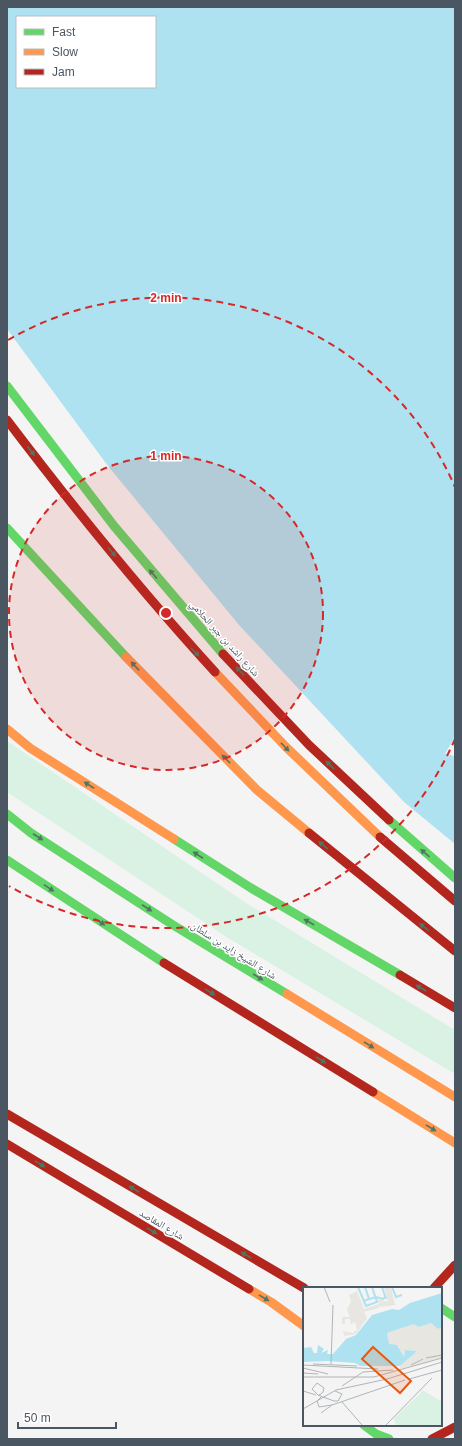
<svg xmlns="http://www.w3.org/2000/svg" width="462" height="1446" viewBox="0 0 462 1446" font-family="Arial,'Noto Naskh Arabic',sans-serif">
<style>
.green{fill:#d9f2e3}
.water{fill:#aee2f0;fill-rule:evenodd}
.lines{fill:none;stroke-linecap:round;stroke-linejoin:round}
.fast{stroke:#63d668;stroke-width:9}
.slow{stroke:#ff974d;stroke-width:9}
.jam{stroke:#b3261e;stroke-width:9}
.oneway{fill:#507663}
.ring{fill:none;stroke:#d62828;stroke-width:2;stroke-dasharray:7 5}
.labels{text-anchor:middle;stroke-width:3;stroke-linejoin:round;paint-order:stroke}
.street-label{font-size:10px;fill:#4a5661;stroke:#fff}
.inset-river{fill:none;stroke:#aee2f0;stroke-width:2}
.inset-road{fill:none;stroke:#b0b5b9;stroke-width:1}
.view{fill:#e8590c;fill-opacity:0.15;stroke:#e8590c;stroke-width:2}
.inset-edge{fill:none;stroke:#4a5661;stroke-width:2}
.centre{fill:#d62828;stroke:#fff;stroke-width:2}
.ring-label{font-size:12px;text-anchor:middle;font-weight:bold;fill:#d62828;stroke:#fff;stroke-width:3;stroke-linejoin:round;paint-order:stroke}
</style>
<rect width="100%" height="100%" fill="#f4f4f4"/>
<polygon class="green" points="7,741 246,903 455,1030 455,1074 228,938 7,792"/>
<path class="water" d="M7 7H455V736L445 754 455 756V844L404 802 239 625 108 466 7 329ZM17 17H155V87H17Z"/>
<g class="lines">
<g class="fast">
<polyline points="7,386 114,526 223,654"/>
<polyline points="7,528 126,657"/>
<polyline points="7,814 31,833 173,925 287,994"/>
<polyline points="389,820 455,878"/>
<polyline points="174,839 251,888 400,975"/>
<polyline points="7,860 164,963"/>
<polyline points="441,1308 455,1317"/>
<polyline points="364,1425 376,1434 389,1439"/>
</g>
<g class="slow">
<polyline points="126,657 257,790 309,833"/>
<polyline points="215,672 286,747 380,837"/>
<polyline points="7,729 30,748 174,839"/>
<polyline points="287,994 455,1097"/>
<polyline points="373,1092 455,1143"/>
<polyline points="249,1289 271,1302 304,1326"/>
</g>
<g class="jam">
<path d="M7 420C73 507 141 591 215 672"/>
<polyline points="223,654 309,745 389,820"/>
<polyline points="309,833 455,951"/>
<polyline points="380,837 455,901"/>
<polyline points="164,963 373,1092"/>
<polyline points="400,975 455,1008"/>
<polyline points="7,1114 304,1288"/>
<polyline points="7,1144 249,1289"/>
<polyline points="434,1288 455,1265"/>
<polyline points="432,1439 455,1427"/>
</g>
</g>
<defs><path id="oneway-solid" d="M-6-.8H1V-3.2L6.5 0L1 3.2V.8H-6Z"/></defs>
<g class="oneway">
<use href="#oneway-solid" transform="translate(31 451) rotate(52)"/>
<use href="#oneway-solid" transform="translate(112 552) rotate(50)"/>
<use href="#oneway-solid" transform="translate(153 574) rotate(-130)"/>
<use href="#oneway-solid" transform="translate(195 652) rotate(46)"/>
<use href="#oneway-solid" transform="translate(135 666) rotate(-133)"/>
<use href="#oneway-solid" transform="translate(240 671) rotate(-133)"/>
<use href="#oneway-solid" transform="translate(285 747) rotate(46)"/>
<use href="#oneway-solid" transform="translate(226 759) rotate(-135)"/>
<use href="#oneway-solid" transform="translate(330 765) rotate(-136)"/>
<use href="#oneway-solid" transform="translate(89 785) rotate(-147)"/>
<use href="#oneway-solid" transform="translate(38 837) rotate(33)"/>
<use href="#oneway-solid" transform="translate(323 845) rotate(-141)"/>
<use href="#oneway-solid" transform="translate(425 853) rotate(-139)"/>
<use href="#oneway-solid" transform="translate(198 855) rotate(-147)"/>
<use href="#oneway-solid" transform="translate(49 888) rotate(34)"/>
<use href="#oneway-solid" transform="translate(147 908) rotate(33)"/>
<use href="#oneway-solid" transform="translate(100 922) rotate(33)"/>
<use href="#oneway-solid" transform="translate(309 922) rotate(-150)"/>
<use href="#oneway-solid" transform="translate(424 927) rotate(-142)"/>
<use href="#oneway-solid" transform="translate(258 977) rotate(32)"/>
<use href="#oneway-solid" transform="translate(421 988) rotate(-150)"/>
<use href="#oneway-solid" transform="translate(210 992) rotate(32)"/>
<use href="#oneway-solid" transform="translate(369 1045) rotate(32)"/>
<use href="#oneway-solid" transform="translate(321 1060) rotate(32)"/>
<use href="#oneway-solid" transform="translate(431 1128) rotate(32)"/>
<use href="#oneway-solid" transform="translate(40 1164) rotate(31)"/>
<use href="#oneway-solid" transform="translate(134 1189) rotate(-150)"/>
<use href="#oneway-solid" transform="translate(152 1231) rotate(31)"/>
<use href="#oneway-solid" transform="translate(246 1255) rotate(-150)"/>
<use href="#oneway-solid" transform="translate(264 1298) rotate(31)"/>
</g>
<circle cx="166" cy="613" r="157" fill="#d62828" fill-opacity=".12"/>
<g class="ring">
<circle cx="166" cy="613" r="157"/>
<path d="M455 739A315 315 0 0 1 9 886M8 340A315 315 0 0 1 455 487"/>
</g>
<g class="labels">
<g class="street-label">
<text transform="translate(225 638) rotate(48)" y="4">شارع راشد بن جبر الحلامي</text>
<text transform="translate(234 950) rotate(32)" y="4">شارع الشيخ زايد بن سلطان</text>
<text transform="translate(162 1224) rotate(31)" y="4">شارع المقاصد</text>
</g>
</g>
<g transform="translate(303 1287)">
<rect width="139" height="139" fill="#f4f4f4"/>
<path d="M119 103 138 114 139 139H93L91 131 118 106Z" fill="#d9f2e3"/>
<path d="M81 0H88L92 18 77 20 76 18V21L61 25 64 31 53 47 41 49 40 44 50 46 54 43 52 35 48 37 47 32H42V37H39V30H47L44 23 48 14 46 8 54 4 61 22 76 17 75 12 85 15ZM113 36 116 40 128 36 137 42 138 40 139 71 97 82V79L114 64 102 63 101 70 95 59 85 57 84 46Z" fill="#e7e6e1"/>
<path d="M139 6V40L135 42 128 36 116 40 111 37 84 46 86 57 94 58 101 70 102 63 114 64 97 79H57L52 76 25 74 0 75V61L8 60 11 66H14L15 58 21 62 18 66 25 63 24 67H30L43 52 53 48 69 28 89 22 96 23 107 16Z" fill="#aee2f0"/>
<path class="inset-river" d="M55 0 63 19 74 15 69 0M62 0 66 12M79 0 83 12M89 0 93 10 99 8M60 14 73 10 80 12 82 10"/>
<path class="inset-road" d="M21 0 27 15M123 71 139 68M10 77 54 79M28 77 30 18M0 78 75 82M108 78 120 72M0 81 25 87M0 86 15 87M0 90H71L139 71M106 92 139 83M39 99 60 85 90 83M0 104 13 108M15 109 16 108 18 107 20 105 21 101 14 96 9 102 15 108 20 110 31 114H35L39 107 32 104M18 110 14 114 16 120 29 118M39 115 60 139M0 122 33 103 84 92 139 75M18 126 29 118 102 93M82 139 129 91"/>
<path class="view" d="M70 60 108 94 97 106 59 72Z"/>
<rect width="139" height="139" class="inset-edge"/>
</g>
<circle cx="166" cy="613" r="6" class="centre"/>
<g class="ring-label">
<text x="166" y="302">2 min</text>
<text x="166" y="460">1 min</text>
</g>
<rect width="462" height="1446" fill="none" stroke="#4a5661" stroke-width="16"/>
<rect x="16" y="16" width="140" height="72" fill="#ffffff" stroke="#b7bbc0"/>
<rect x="24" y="29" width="20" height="6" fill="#63d668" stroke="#b7bbc0"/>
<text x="52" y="36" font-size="12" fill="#4a5661">Fast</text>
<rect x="24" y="49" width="20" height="6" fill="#ff974d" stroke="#b7bbc0"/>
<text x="52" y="56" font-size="12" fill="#4a5661">Slow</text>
<rect x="24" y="69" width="20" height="6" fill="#b3261e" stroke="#b7bbc0"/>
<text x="52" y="76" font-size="12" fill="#4a5661">Jam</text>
<path d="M18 1422v6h98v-6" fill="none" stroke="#4a5661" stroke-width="2"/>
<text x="24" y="1422" font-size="12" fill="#4a5661" stroke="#ffffff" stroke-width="3" paint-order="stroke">50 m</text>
</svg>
